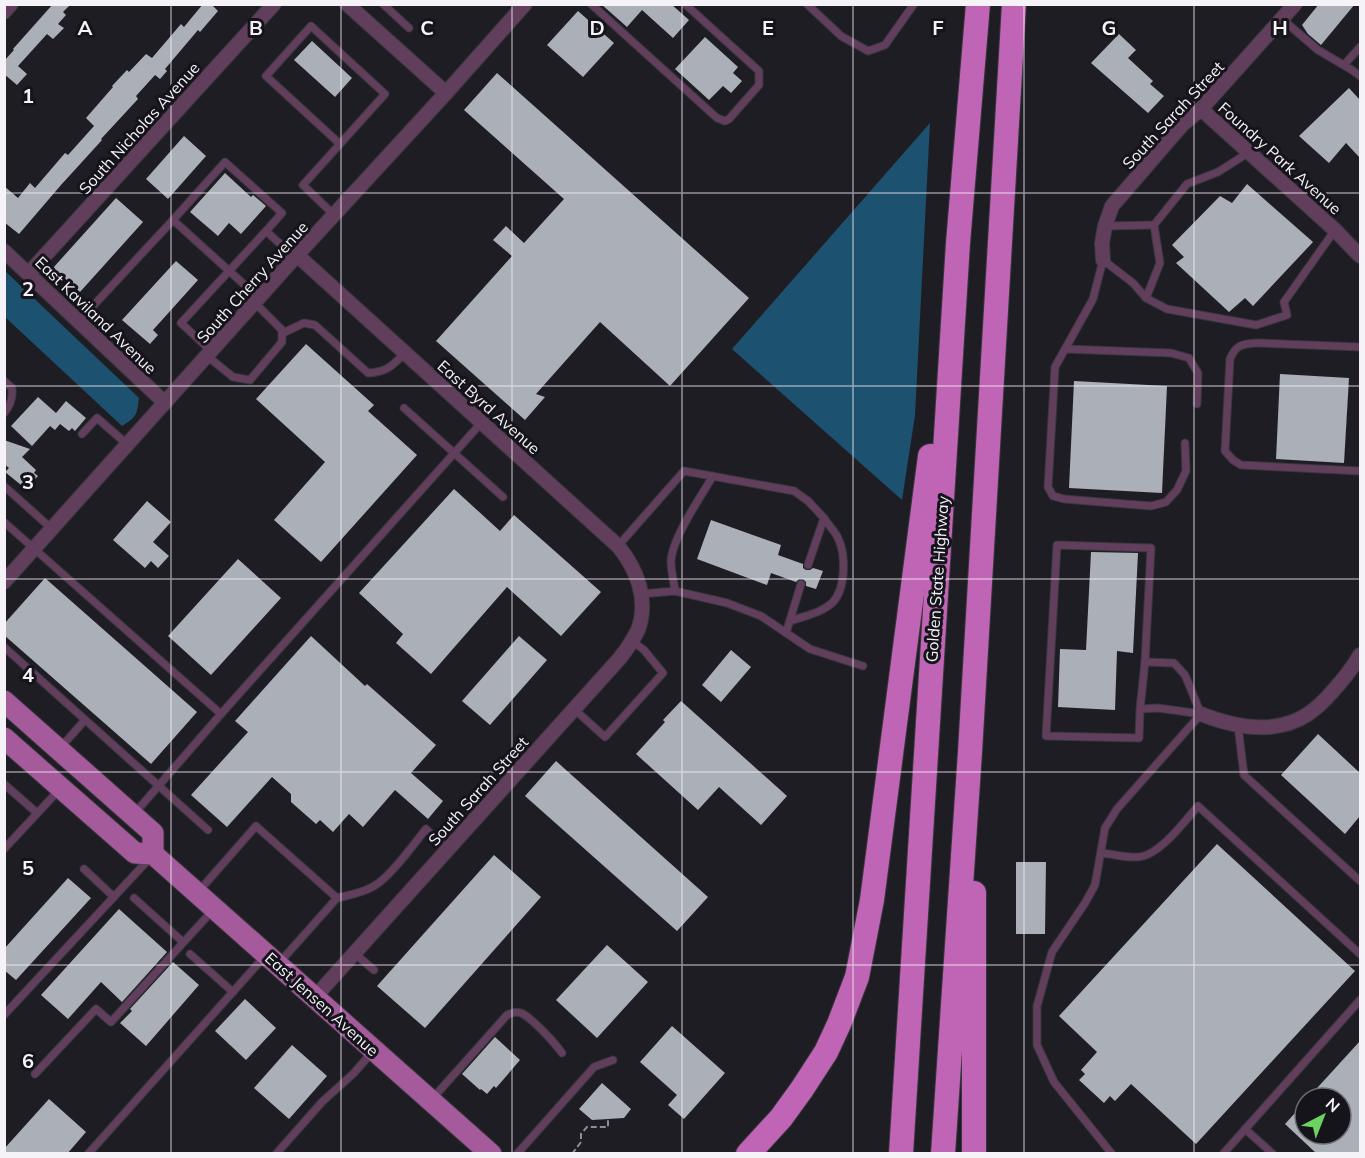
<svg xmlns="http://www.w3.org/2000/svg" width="1365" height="1158" viewBox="0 0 1365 1158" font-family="Mulish,sans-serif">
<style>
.water{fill:#1c5270}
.building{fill:#abafb8}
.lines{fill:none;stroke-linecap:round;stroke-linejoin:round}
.service-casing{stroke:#39373d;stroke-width:9}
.minor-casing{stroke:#39373d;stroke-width:16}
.primary-casing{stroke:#39373d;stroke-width:23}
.motorway-casing{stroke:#39373d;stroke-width:26}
.path{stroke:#8f8d92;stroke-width:2;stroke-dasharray:6 3;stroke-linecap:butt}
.service{stroke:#623e5d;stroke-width:7}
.minor{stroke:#623e5d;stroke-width:14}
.primary{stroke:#a55a9c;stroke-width:21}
.motorway{stroke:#c065b5;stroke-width:24}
.grid{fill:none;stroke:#f5f3f8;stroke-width:1.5;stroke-opacity:0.55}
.labels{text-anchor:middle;stroke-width:6;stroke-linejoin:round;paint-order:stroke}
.street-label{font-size:16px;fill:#f5f3f8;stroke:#16141b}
.grid-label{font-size:20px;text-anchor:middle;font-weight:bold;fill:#f5f3f8;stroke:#16141b;stroke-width:6;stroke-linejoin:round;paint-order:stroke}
</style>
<rect width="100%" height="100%" fill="#1f1d24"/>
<g class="water">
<polygon points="930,123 915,415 902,500 732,349"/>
<path d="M4 270 139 398C137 414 137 417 122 426L5 317Z"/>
</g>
<g class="building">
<polygon points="53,4 71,4 63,12 66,15 58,24 64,28 53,39 47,34 18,66 27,74 17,85 4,74 4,61 14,50 13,49"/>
<polygon points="203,4 211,4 218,11 200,32 198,30 165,69 167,71 160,79 155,75 136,96 138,99 101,139 102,140 61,185 19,234 4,222 4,186 18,198 30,183 35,188 65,153 68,155 94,126 86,118 113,87 112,86 127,70 129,72 146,54 152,58 181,24 184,27"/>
<polygon points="601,4 671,4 689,20 673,38 642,10 627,27"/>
<polygon points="1319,4 1355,4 1321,45 1308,34 1302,25"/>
<polygon points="578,11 614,43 583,77 547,45"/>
<polygon points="1119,34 1136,50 1128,58 1153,81 1150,84 1164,96 1148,113 1091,63"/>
<polygon points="705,37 738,67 733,73 742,81 731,93 723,86 709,100 675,69"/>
<polygon points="312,41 352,78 335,97 294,60"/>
<polygon points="497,73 749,298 670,386 600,322 536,394 545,397 525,420 436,341 512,256 493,240 506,226 524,243 564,199 464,110"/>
<polygon points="1349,88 1360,100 1360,158 1346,143 1329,163 1299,136"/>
<polygon points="184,136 206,156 168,199 146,179"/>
<polygon points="225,173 251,197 253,195 266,206 241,234 229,223 218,236 190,212"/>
<polygon points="1247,184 1313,242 1253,306 1245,298 1229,312 1176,263 1184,257 1172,245 1220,196 1232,203"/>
<polygon points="116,198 143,222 80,292 53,268"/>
<polygon points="176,261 198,280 153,330 158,335 150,344 122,320"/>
<polygon points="306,344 374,405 368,411 417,455 321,562 274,520 325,462 256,399"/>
<polygon points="1280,374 1349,378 1344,463 1276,459"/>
<polygon points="1074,381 1167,386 1162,493 1069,488"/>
<polygon points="38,397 56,413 66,401 86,418 75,431 72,428 69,431 60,424 55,430 50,426 32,446 11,426"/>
<polygon points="4,440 30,449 22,457 36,470 34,473 38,476 26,489 5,472 9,468 4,464"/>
<polygon points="454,489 500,531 514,515 601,592 561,636 507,587 431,674 396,643 403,634 359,593"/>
<polygon points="147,501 171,522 153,542 169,556 158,568 151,561 145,568 113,540"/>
<polygon points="711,520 781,545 778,555 803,564 803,568 806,570 810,570 813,568 823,571 816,589 806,586 806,582 803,579 799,579 796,582 771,573 767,585 697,559"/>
<polygon points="1091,552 1138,553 1133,653 1117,651 1115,710 1058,707 1060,649 1086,650"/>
<polygon points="238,559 281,598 211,675 168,636"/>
<polygon points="45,578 197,712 151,764 4,635 4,624"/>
<polygon points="311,636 365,686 367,684 436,745 411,773 443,801 428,819 395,790 363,827 349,814 333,832 320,820 316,824 291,802 291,794 272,777 227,827 191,795 248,732 235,721"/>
<polygon points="519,636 547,660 490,725 462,701"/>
<polygon points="731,650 751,667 721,702 702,685"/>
<polygon points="681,701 787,796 761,825 719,787 698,810 636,754 665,722 663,720"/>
<polygon points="1318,734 1360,773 1360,816 1345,834 1281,775"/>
<polygon points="556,761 708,897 677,931 525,796"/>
<polygon points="1217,844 1355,971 1196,1144 1131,1084 1115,1101 1110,1096 1104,1103 1079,1080 1085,1074 1081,1070 1097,1052 1059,1016"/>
<polygon points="494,855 541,897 425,1028 377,986"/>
<polygon points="1016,862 1046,862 1045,934 1016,934"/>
<polygon points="68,878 91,898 16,980 4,970 4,949"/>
<polygon points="119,909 167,952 122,1002 101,982 68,1019 41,995"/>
<polygon points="607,945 648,982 597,1038 556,1000"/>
<polygon points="173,962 199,985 146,1046 120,1023 132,1011 130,1009"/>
<polygon points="245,999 276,1028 246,1060 215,1031"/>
<polygon points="672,1026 725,1073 684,1119 668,1105 677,1095 640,1062"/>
<polygon points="495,1037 520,1060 496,1088 494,1086 487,1094 481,1089 480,1090 462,1074"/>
<polygon points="1360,1041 1360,1154 1317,1154 1285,1124 1305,1102 1305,1134 1341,1134 1341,1098 1308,1098"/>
<polygon points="292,1045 327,1076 289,1119 254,1088"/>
<polygon points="602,1083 631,1109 624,1118 592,1120 579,1109"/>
<polygon points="49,1099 86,1132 67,1154 4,1154 4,1149"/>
</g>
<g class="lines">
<g class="service-casing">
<g id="service">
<polyline points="383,4 409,28"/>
<polyline points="591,4 717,118 725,121 729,119 759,85 759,71 685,4"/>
<polyline points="807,4 841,36 868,51 885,45 914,4"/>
<polyline points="1282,19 1318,50 1352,70 1360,76"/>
<polyline points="1344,65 1360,47"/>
<polyline points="1248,153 1218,172 1187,184 1154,225 1160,263 1146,298 1167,309 1256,325 1287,315 1284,302 1335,230"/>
<polyline points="334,215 303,185 385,94 311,26 266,76 340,144"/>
<polyline points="173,220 225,162 282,213 266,231"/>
<polyline points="1106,226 1154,225"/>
<polyline points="1146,298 1133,283 1103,260 1093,299 1055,367 1048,487 1053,496 1064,499 1151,506 1166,502 1177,490 1186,471 1185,443"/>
<polyline points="79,321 173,220 259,298"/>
<path d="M283 333 304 323 315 325 368 373C387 372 392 366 405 353"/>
<path d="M1360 347 1258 343C1243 344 1236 344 1230 359L1225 451 1233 460 1241 465 1360 471"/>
<polyline points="1065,349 1171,353 1189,358 1198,373 1197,404"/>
<polyline points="211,351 181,323 266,231 278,242 297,255"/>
<polyline points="207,356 233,377 250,380 282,342 282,330 255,303"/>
<path d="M4 381 12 388C13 398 11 405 4 413"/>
<polyline points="404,408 503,497"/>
<polyline points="82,434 97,418 128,445"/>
<polyline points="4,486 52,529"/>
<polyline points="4,522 221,714 482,422"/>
<polyline points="618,546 684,471 794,491 808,501 824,518 808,565"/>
<path d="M675 591C674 582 671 571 671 562 671 540 701 496 713 476"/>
<polyline points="641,594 675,591 727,603 761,616 810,649 863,666"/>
<path d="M790 621C804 616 822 613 833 602 846 588 846 554 838 538 835 531 828 525 824 518"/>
<polyline points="786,633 801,584"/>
<polyline points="4,647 208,830"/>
<polyline points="1145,662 1174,663 1185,675 1201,714"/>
<polyline points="574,709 605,737 663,673 644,650 632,641"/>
<polyline points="1140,709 1145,662 1151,548 1057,545 1046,736 1139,738 1140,709 1158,708 1201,714"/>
<polyline points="1238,726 1244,775 1360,881"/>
<polyline points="61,747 85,720"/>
<polyline points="4,784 37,813"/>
<polyline points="134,814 221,714"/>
<polyline points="4,849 59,790"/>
<path d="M1101 853C1113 854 1127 858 1138 857 1159 856 1185 821 1198 806L1360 954"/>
<polyline points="84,869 114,897"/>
<polyline points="199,891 256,826 337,898 280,962"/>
<polyline points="134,898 183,942"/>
<path d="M337 898C349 895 363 893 374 886 391 876 413 845 426 829L447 850"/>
<polyline points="354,953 374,970"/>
<polyline points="190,954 233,992"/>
<polyline points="4,1015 150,858"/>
<polyline points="35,1074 96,1009 111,1022 213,910"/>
<path d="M433 1098 507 1015C512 1013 515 1011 521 1013 531 1017 555 1043 562 1053"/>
<polyline points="1245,1129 1273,1154"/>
<polyline points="88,1154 265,956"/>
<polyline points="276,1154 322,1102 354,1073 373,1051"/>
<polyline points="517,1154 594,1067 613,1060"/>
<polyline points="1112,1154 1054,1082 1037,1045 1037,1006 1052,952 1085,903 1095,885 1105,828 1117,809 1201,714"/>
<polyline points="1223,1154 1360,1000"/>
</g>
</g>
<g class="minor-casing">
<g id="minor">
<polyline points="347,4 446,93"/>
<polyline points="4,12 11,4"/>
<polyline points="1201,109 1335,230 1360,256"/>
<polyline points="4,251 165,403"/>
<path d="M297 255 618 546C637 569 649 600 638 630 633 640 627 649 620 658L315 997"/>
<polyline points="1103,260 1102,243 1105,226 1112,206 1182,125 1201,109 1295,4"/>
<polyline points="29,273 274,4"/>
<polyline points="4,582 297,255 446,93 525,4"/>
<path d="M1201 714C1234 727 1275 736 1308 714 1317 708 1325 700 1332 692 1343 680 1352 669 1360 655"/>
</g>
</g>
<g class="primary-casing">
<g id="primary">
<polyline points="4,701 153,833 153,854"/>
<polyline points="4,738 135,853 153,854 491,1154"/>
</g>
</g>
<g class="motorway-casing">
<g id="motorway">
<polyline points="748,1154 781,1118 802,1089 826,1052 839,1024 857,977 872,900 930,456"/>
<polyline points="901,1154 958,243 978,4"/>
<polyline points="943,1154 970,752 1014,4"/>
<polyline points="974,1154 974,893"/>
</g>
</g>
<polyline class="path" points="572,1154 581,1142 581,1134 587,1127 608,1127 608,1119"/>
<use href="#service" class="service"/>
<use href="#minor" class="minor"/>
<use href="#primary" class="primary"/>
<use href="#motorway" class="motorway"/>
</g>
<path class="grid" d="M171 4V1154M341 4V1154M512 4V1154M682 4V1154M853 4V1154M1024 4V1154M1194 4V1154M4 193H1360M4 386H1360M4 579H1360M4 772H1360M4 965H1360"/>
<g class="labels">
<g class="street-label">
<text transform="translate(1173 115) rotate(-47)" y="6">South Sarah Street</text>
<text transform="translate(139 128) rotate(-48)" y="6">South Nicholas Avenue</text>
<text transform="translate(1280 158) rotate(42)" y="6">Foundry Park Avenue</text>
<text transform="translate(252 282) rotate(-48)" y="6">South Cherry Avenue</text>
<text transform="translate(96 315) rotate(44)" y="6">East Kaviland Avenue</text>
<text transform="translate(489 407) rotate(42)" y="6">East Byrd Avenue</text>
<text transform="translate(937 579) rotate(-86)" y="6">Golden State Highway</text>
<text transform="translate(478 791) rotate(-48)" y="6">South Sarah Street</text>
<text transform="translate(322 1004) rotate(42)" y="6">East Jensen Avenue</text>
</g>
</g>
<g class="grid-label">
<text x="85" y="35">A</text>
<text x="256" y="35">B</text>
<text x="427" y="35">C</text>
<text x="597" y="35">D</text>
<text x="768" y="35">E</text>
<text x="938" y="35">F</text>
<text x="1109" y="35">G</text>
<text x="1280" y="35">H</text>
<text x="28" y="103">1</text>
<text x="28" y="296">2</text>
<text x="28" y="489">3</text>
<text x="28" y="682">4</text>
<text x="28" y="875">5</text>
<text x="28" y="1068">6</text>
</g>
<rect width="1365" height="1158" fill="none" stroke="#f5f3f8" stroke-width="12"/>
<g transform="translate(1323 1116) rotate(42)"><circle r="28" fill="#16141b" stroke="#6f6d73" stroke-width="1.5"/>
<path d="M0-4.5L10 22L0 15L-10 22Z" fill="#6cd362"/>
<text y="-9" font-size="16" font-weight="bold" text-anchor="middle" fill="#f5f3f8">N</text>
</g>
</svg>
